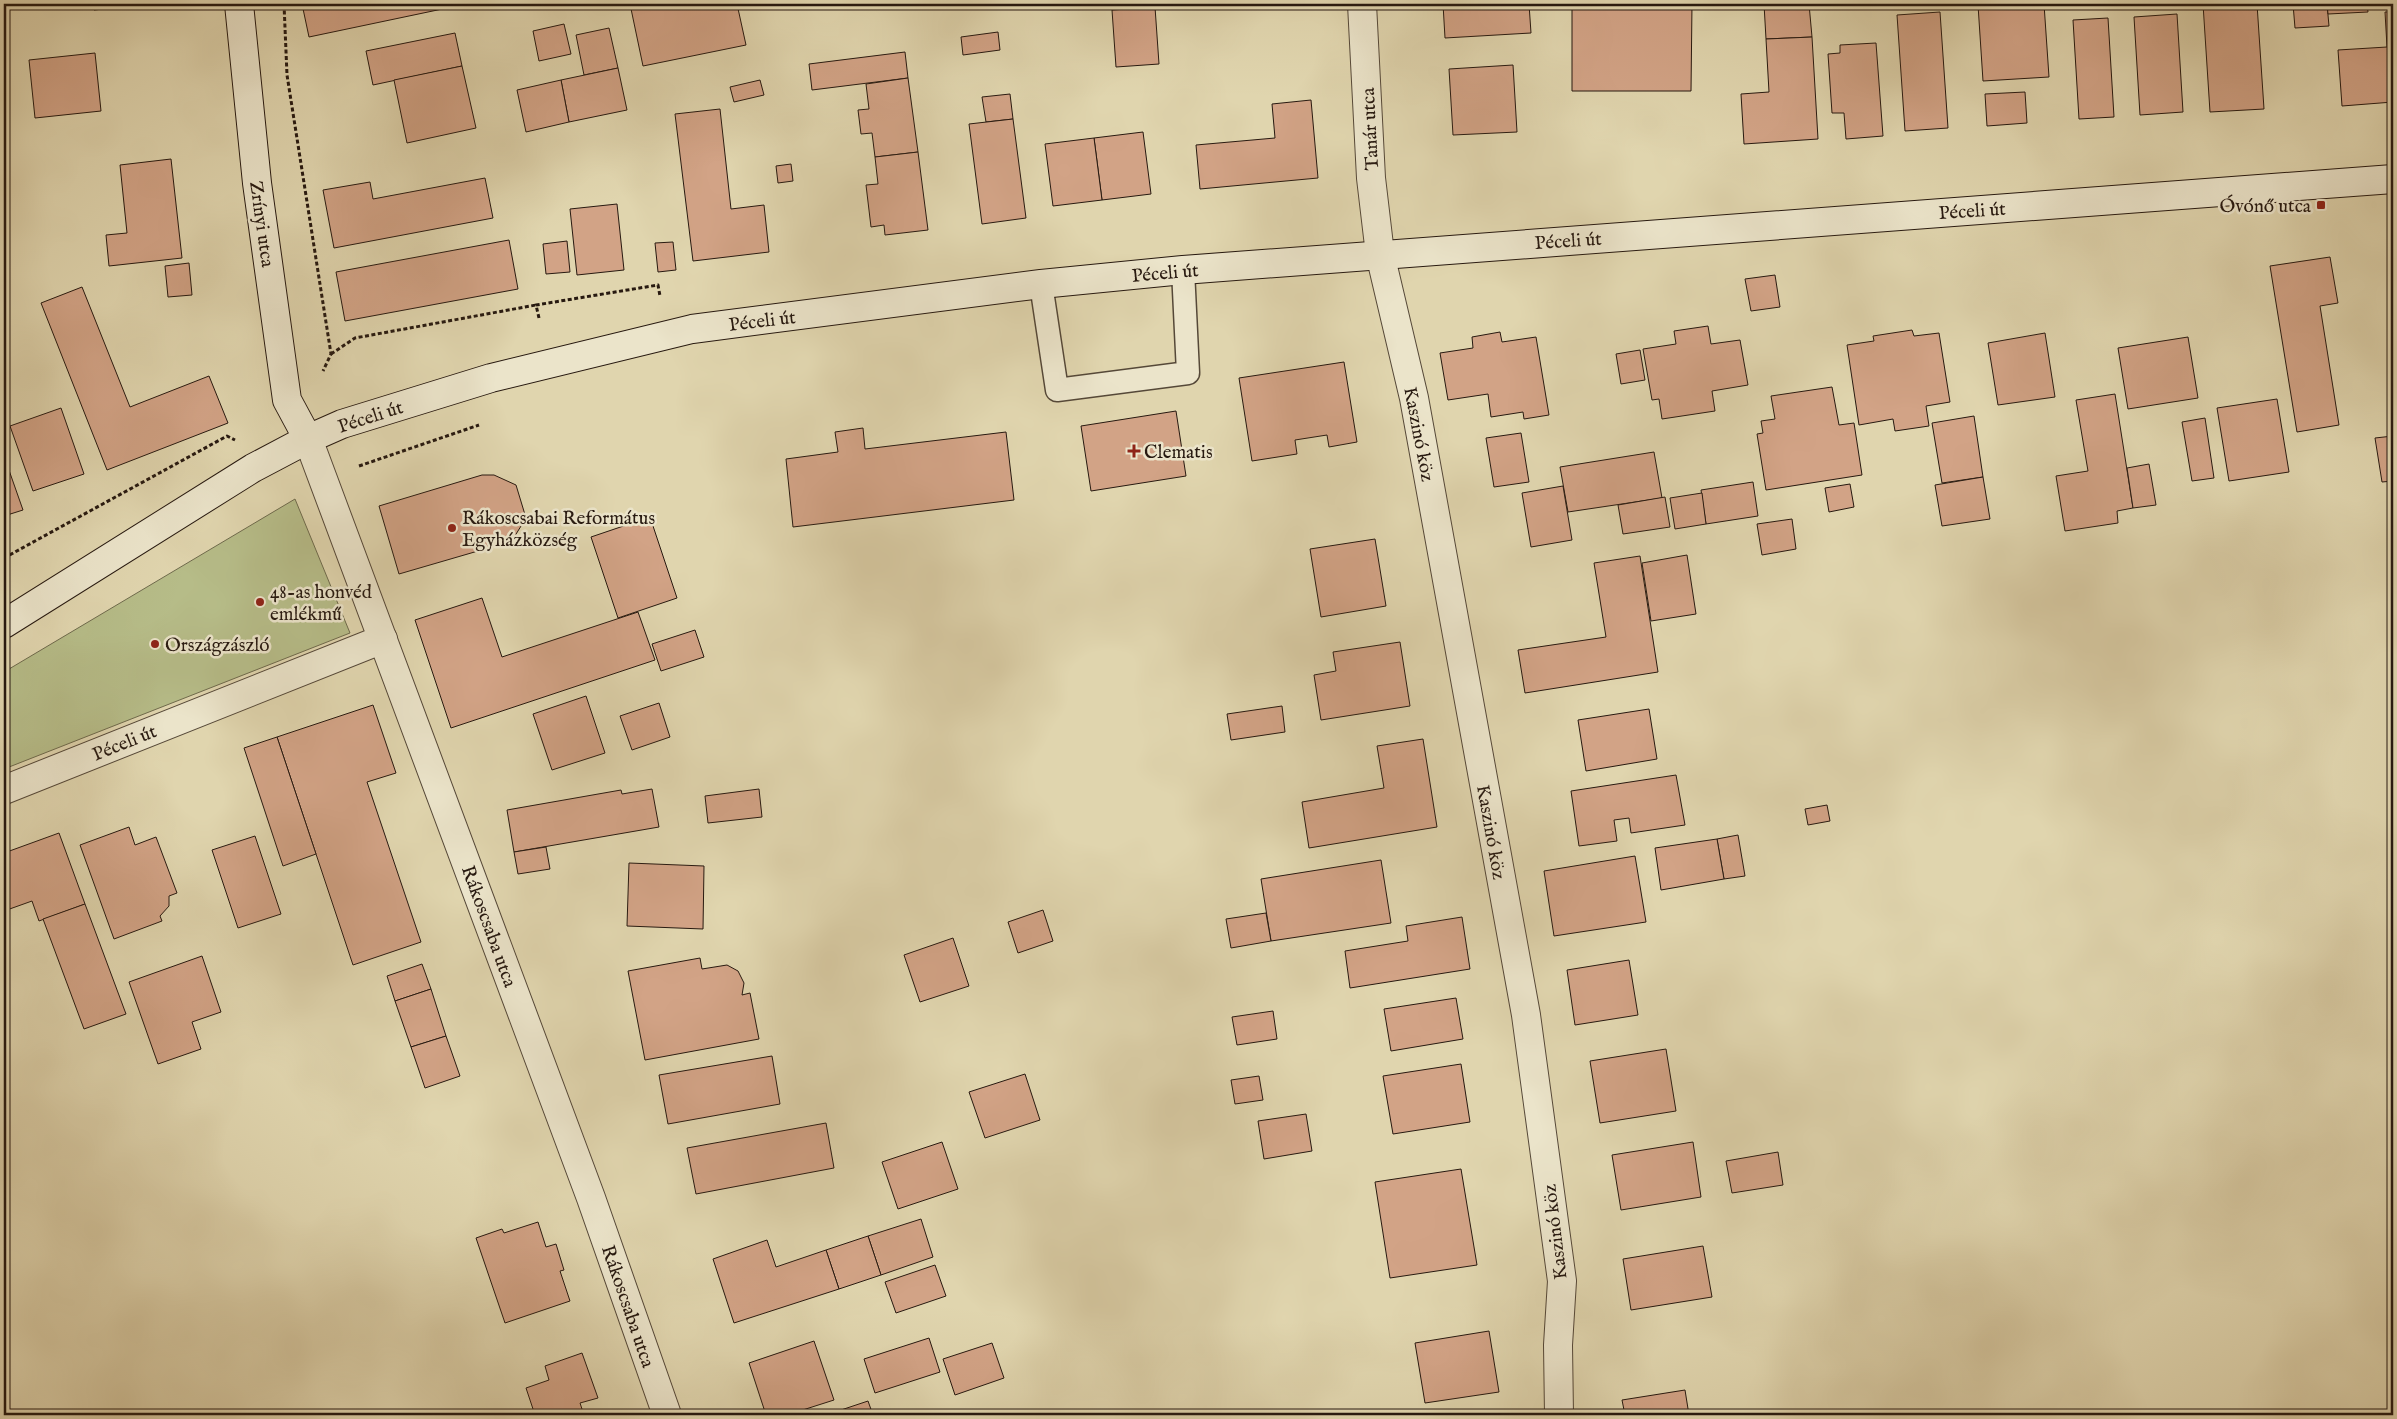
<svg xmlns="http://www.w3.org/2000/svg" width="2397" height="1419" viewBox="0 0 2397 1419" font-family="'IM FELL English',serif">
<style>
.green{fill:#b6bc88;stroke:#6e6a4c}
.building{fill:#d2a386;stroke:#271910}
.lines{fill:none;stroke-linecap:round;stroke-linejoin:round}
.lane-casing{stroke:#554838;stroke-width:25}
.street-casing{stroke:#554838;stroke-width:30}
.secondary-casing{stroke:#271910;stroke-width:30}
.path{stroke:#271910;stroke-width:3;stroke-dasharray:4 2.5;stroke-linecap:butt}
.lane{stroke:#ebe4ca;stroke-width:22}
.street{stroke:#ebe4ca;stroke-width:28}
.secondary{stroke:#ebe4ca;stroke-width:28}
.poi-dot{fill:#8f2418;stroke:#ebe4ca;stroke-width:2}
.labels{text-anchor:middle;stroke-width:5;stroke-linejoin:round;paint-order:stroke}
.street-label{font-size:19px;fill:#271910;stroke:#ebe4ca}
.poi-label{font-size:19px;fill:#271910;stroke:#ebe4ca;text-anchor:start}
</style>
<rect width="100%" height="100%" fill="#e0d5ae"/>
<filter id="stains"><feTurbulence type="fractalNoise" baseFrequency=".004" numOctaves="4"/><feColorMatrix values="0 0 0 0 .2 0 0 0 0 .09 0 0 0 0 .02 0 0 0 .5 -.17"/></filter>
<radialGradient id="worn" r=".72"><stop offset=".6" stop-color="#630" stop-opacity="0"/><stop offset="1" stop-color="#630" stop-opacity=".3"/></radialGradient>
<polygon class="green" points="295,499 350,633 4,769 4,672"/>
<g class="building">
<polygon points="4,4 9,49 4,50"/>
<polygon points="93,4 150,4 94,10"/>
<polygon points="302,4 446,4 447,8 309,37"/>
<polygon points="630,4 737,4 746,45 643,66"/>
<polygon points="1443,4 1529,4 1531,33 1445,38"/>
<polygon points="1572,4 1692,4 1691,91 1572,91"/>
<polygon points="1764,4 1809,4 1812,37 1766,39"/>
<polygon points="2044,4 2049,77 1983,81 1978,5"/>
<polygon points="2203,4 2257,4 2264,109 2210,112"/>
<polygon points="2293,4 2327,4 2329,26 2295,28"/>
<polygon points="2327,4 2367,4 2368,12 2328,14"/>
<polygon points="1155,7 1159,64 1116,67 1112,10"/>
<polygon points="1940,12 1948,128 1905,131 1897,15"/>
<polygon points="2385,12 2393,12 2393,102 2342,106 2338,50 2387,47"/>
<polygon points="2177,14 2183,112 2140,115 2134,17"/>
<polygon points="2108,18 2114,117 2079,119 2073,20"/>
<polygon points="564,24 571,54 539,61 533,31"/>
<polygon points="609,28 618,68 584,75 576,35"/>
<polygon points="998,32 1000,50 963,55 961,37"/>
<polygon points="455,33 462,66 373,85 366,51"/>
<polygon points="1812,37 1818,139 1744,144 1741,94 1769,92 1766,39"/>
<polygon points="1876,43 1883,136 1846,139 1844,113 1832,113 1828,54 1840,53 1840,45"/>
<polygon points="905,52 908,78 812,90 809,64"/>
<polygon points="95,53 101,111 35,118 29,60"/>
<polygon points="1513,65 1517,132 1453,135 1449,69"/>
<polygon points="462,66 476,128 407,143 394,80"/>
<polygon points="618,68 627,110 569,122 561,80"/>
<polygon points="908,78 918,152 875,157 872,133 861,134 858,110 869,109 866,84"/>
<polygon points="561,80 569,122 526,132 517,90"/>
<polygon points="760,80 764,95 734,102 730,87"/>
<polygon points="2025,92 2027,123 1987,126 1985,94"/>
<polygon points="1010,94 1013,119 986,122 982,97"/>
<polygon points="1311,100 1318,178 1200,189 1196,145 1275,138 1272,104"/>
<polygon points="720,109 731,209 764,205 769,252 693,261 675,114"/>
<polygon points="1013,119 1026,218 982,224 969,124"/>
<polygon points="1143,132 1151,194 1102,200 1094,138"/>
<polygon points="1094,138 1102,200 1053,206 1045,144"/>
<polygon points="918,152 928,230 885,235 884,225 871,227 866,185 878,184 875,157"/>
<polygon points="171,159 182,258 109,266 106,235 127,233 120,165"/>
<polygon points="791,164 793,181 778,183 776,166"/>
<polygon points="485,178 493,218 334,248 323,190 370,182 373,199"/>
<polygon points="617,204 624,270 577,275 570,209"/>
<polygon points="509,240 518,289 345,321 336,272"/>
<polygon points="567,241 570,272 546,274 543,244"/>
<polygon points="673,242 676,270 658,272 655,243"/>
<polygon points="2330,257 2338,303 2320,306 2339,425 2297,432 2270,266"/>
<polygon points="189,263 192,295 168,297 165,266"/>
<polygon points="1775,275 1780,307 1751,311 1745,279"/>
<polygon points="82,287 130,407 209,376 228,423 107,470 41,303"/>
<polygon points="1708,326 1711,344 1740,340 1748,385 1712,391 1715,411 1662,419 1659,399 1652,400 1643,349 1676,344 1674,331"/>
<polygon points="1912,330 1914,336 1939,333 1950,402 1926,406 1929,426 1895,431 1893,419 1859,425 1847,345 1874,341 1873,336"/>
<polygon points="1500,332 1502,342 1536,337 1549,415 1524,419 1523,412 1491,417 1488,394 1448,400 1440,353 1473,348 1472,337"/>
<polygon points="2045,333 2055,397 1998,405 1988,343"/>
<polygon points="2188,337 2198,398 2128,409 2118,348"/>
<polygon points="1640,350 1645,380 1621,384 1616,354"/>
<polygon points="1344,362 1357,442 1329,447 1327,435 1295,440 1297,454 1252,461 1239,378"/>
<polygon points="1832,387 1839,425 1854,423 1862,475 1766,490 1757,434 1763,433 1761,421 1775,419 1771,396"/>
<polygon points="2115,394 2133,508 2117,511 2118,523 2065,531 2056,476 2088,471 2076,400"/>
<polygon points="2277,399 2289,472 2229,481 2217,408"/>
<polygon points="61,408 84,474 33,491 10,426"/>
<polygon points="1176,411 1186,476 1091,491 1081,426"/>
<polygon points="1974,416 1983,477 1942,483 1932,423"/>
<polygon points="2205,418 2214,478 2192,481 2182,422"/>
<polygon points="863,428 865,449 1006,432 1014,500 793,527 786,459 838,452 835,432"/>
<polygon points="1521,433 1529,482 1494,487 1486,438"/>
<polygon points="2393,436 2393,481 2382,482 2375,438"/>
<polygon points="1654,452 1662,498 1568,512 1560,467"/>
<polygon points="4,456 23,510 4,516"/>
<polygon points="2149,464 2156,505 2133,508 2127,468"/>
<polygon points="482,475 494,475 516,485 526,518 513,539 502,544 399,574 379,506"/>
<polygon points="1983,477 1990,519 1942,526 1935,485"/>
<polygon points="1753,482 1758,516 1706,524 1701,490"/>
<polygon points="1850,484 1854,507 1829,512 1825,488"/>
<polygon points="1563,486 1572,540 1531,547 1522,493"/>
<polygon points="1702,493 1706,524 1675,529 1670,498"/>
<polygon points="1665,497 1670,527 1623,534 1618,505"/>
<polygon points="650,517 677,598 618,618 591,537"/>
<polygon points="1792,519 1796,549 1762,555 1757,524"/>
<polygon points="1375,539 1386,606 1321,617 1310,549"/>
<polygon points="1687,555 1696,614 1651,621 1642,563"/>
<polygon points="1640,556 1658,672 1525,693 1518,650 1606,637 1594,563"/>
<polygon points="482,598 502,657 638,612 655,660 451,728 415,620"/>
<polygon points="695,630 704,657 661,671 652,644"/>
<polygon points="1400,642 1410,706 1321,720 1314,675 1336,671 1333,652"/>
<polygon points="586,696 605,753 552,770 533,714"/>
<polygon points="659,703 670,737 632,750 620,716"/>
<polygon points="373,705 396,773 367,782 421,942 353,965 277,737"/>
<polygon points="1282,706 1285,732 1231,740 1227,714"/>
<polygon points="1649,709 1657,759 1586,771 1578,720"/>
<polygon points="277,737 316,854 283,866 244,748"/>
<polygon points="1423,739 1437,827 1309,848 1302,802 1384,788 1377,746"/>
<polygon points="1676,775 1685,825 1631,833 1629,818 1614,820 1617,841 1579,846 1571,791"/>
<polygon points="652,789 659,827 514,852 507,810 621,790 622,794"/>
<polygon points="759,789 762,817 708,823 705,796"/>
<polygon points="1827,805 1830,821 1808,825 1805,809"/>
<polygon points="129,827 135,845 156,837 177,893 169,896 169,906 160,916 162,921 114,939 80,845"/>
<polygon points="59,833 85,904 39,921 32,901 4,911 4,853"/>
<polygon points="1738,835 1745,876 1724,879 1717,839"/>
<polygon points="255,836 281,914 238,928 212,850"/>
<polygon points="1717,839 1724,879 1661,890 1655,848"/>
<polygon points="546,847 550,869 518,874 514,852"/>
<polygon points="1635,856 1646,922 1554,936 1544,871"/>
<polygon points="1381,860 1391,923 1271,941 1261,879"/>
<polygon points="629,863 704,866 703,929 627,926"/>
<polygon points="85,904 126,1014 84,1029 43,919"/>
<polygon points="1043,910 1053,941 1018,953 1008,922"/>
<polygon points="1266,913 1271,941 1231,948 1226,919"/>
<polygon points="1462,917 1470,969 1350,988 1345,951 1408,941 1406,926"/>
<polygon points="953,938 969,986 920,1002 904,955"/>
<polygon points="202,956 221,1012 192,1022 201,1049 158,1064 129,982"/>
<polygon points="700,958 702,969 727,965 738,971 744,983 742,995 750,993 759,1039 645,1060 628,971"/>
<polygon points="1629,960 1638,1015 1575,1025 1567,970"/>
<polygon points="422,964 431,989 395,1001 387,976"/>
<polygon points="431,989 446,1036 411,1047 395,1001"/>
<polygon points="1456,998 1463,1039 1391,1051 1384,1009"/>
<polygon points="1273,1011 1277,1039 1237,1045 1232,1017"/>
<polygon points="446,1036 460,1076 425,1088 411,1047"/>
<polygon points="1666,1049 1676,1111 1600,1123 1590,1061"/>
<polygon points="772,1056 780,1104 668,1124 659,1075"/>
<polygon points="1461,1064 1470,1122 1393,1134 1383,1076"/>
<polygon points="1025,1074 1040,1120 985,1138 969,1092"/>
<polygon points="1259,1076 1263,1100 1235,1104 1231,1080"/>
<polygon points="1306,1114 1312,1151 1264,1159 1258,1121"/>
<polygon points="826,1123 834,1168 696,1194 687,1148"/>
<polygon points="942,1142 958,1189 898,1209 882,1162"/>
<polygon points="1693,1142 1701,1197 1621,1210 1612,1155"/>
<polygon points="1778,1152 1783,1185 1732,1193 1726,1161"/>
<polygon points="1461,1169 1477,1265 1390,1278 1375,1182"/>
<polygon points="921,1219 933,1257 881,1275 868,1236"/>
<polygon points="538,1222 546,1247 556,1244 564,1270 560,1271 570,1301 505,1323 476,1238 502,1229 504,1233"/>
<polygon points="868,1236 881,1275 839,1289 826,1250"/>
<polygon points="767,1240 776,1267 826,1250 839,1289 734,1323 713,1259"/>
<polygon points="1703,1246 1712,1297 1631,1310 1623,1259"/>
<polygon points="935,1265 946,1296 896,1313 885,1282"/>
<polygon points="1489,1331 1499,1392 1425,1403 1415,1343"/>
<polygon points="929,1338 940,1372 875,1393 864,1359"/>
<polygon points="814,1341 834,1400 787,1415 766,1415 749,1363"/>
<polygon points="992,1343 1004,1378 955,1395 943,1359"/>
<polygon points="582,1353 598,1398 580,1403 584,1415 535,1415 526,1388 549,1380 545,1366"/>
<polygon points="1685,1390 1689,1415 1625,1415 1622,1400"/>
<polygon points="868,1401 873,1415 826,1415"/>
</g>
<g class="lines">
<g class="lane-casing">
<polyline id="lane" points="1041,284 1057,390 1188,373 1183,270"/>
</g>
<g class="street-casing">
<g id="street">
<polyline points="1362,4 1371,178 1380,254 1414,398 1526,1015 1562,1281 1558,1345 1559,1415"/>
<polyline points="308,439 591,1198 667,1415"/>
<polyline points="4,790 383,639"/>
</g>
</g>
<g class="secondary-casing">
<g id="secondary">
<polyline points="239,4 257,183 287,400 308,439"/>
<polyline points="4,624 253,468 308,439 342,424 491,378 692,329 1041,284 1183,270 2393,179"/>
</g>
</g>
<g class="path">
<polyline points="284,4 287,75 331,354 323,371"/>
<polyline points="539,318 536,305 658,285 660,296"/>
<polyline points="331,354 355,338 536,305"/>
<polyline points="359,466 479,425"/>
<polyline points="4,558 227,436 235,440"/>
</g>
<use href="#lane" class="lane"/>
<use href="#street" class="street"/>
<use href="#secondary" class="secondary"/>
</g>
<g class="poi-dot">
<rect x="2316" y="200" width="10" height="10" rx="2.5"/>
<path d="M1131.5 443.5h5v5h5v5h-5v5h-5v-5h-5v-5h5z"/>
<circle cx="452" cy="528" r="5"/>
<circle cx="260" cy="602" r="5"/>
<circle cx="155" cy="644" r="5"/>
</g>
<g class="labels">
<g class="street-label">
<text transform="translate(1369 129) rotate(-93)" y="7">Tanár utca</text>
<text transform="translate(1972 210) rotate(-4)" y="7">Péceli út</text>
<text transform="translate(263 224) rotate(82)" y="7">Zrínyi utca</text>
<text transform="translate(1568 240) rotate(-4)" y="7">Péceli út</text>
<text transform="translate(1165 272) rotate(-5)" y="7">Péceli út</text>
<text transform="translate(762 320) rotate(-7)" y="7">Péceli út</text>
<text transform="translate(370 416) rotate(-18)" y="7">Péceli út</text>
<text transform="translate(1420 434) rotate(79)" y="7">Kaszinó köz</text>
<text transform="translate(124 742) rotate(-22)" y="7">Péceli út</text>
<text transform="translate(1492 832) rotate(80)" y="7">Kaszinó köz</text>
<text transform="translate(490 926) rotate(70)" y="7">Rákoscsaba utca</text>
<text transform="translate(1554 1232) rotate(-97)" y="7">Kaszinó köz</text>
<text transform="translate(629 1306) rotate(71)" y="7">Rákoscsaba utca</text>
</g>
<g class="poi-label">
<text x="2311" y="212" text-anchor="end">Óvónő utca</text>
<text x="1144" y="458">Clematis</text>
<text x="462" y="524">Rákoscsabai Református<tspan x="462" dy="22">Egyházközség</tspan></text>
<text x="270" y="598">48-as honvéd<tspan x="270" dy="22">emlékmű</tspan></text>
<text x="165" y="651">Országzászló</text>
</g>
</g>
<rect width="2397" height="1419" fill="none" stroke="#e0d5ae" stroke-width="20"/>
<rect x="5" y="5" width="2387" height="1409" fill="none" stroke="#271910" stroke-width="2.5"/>
<rect x="10" y="10" width="2377" height="1399" fill="none" stroke="#271910"/>
<rect width="100%" height="100%" filter="url(#stains)"/>
<rect width="100%" height="100%" fill="url(#worn)"/>
</svg>
